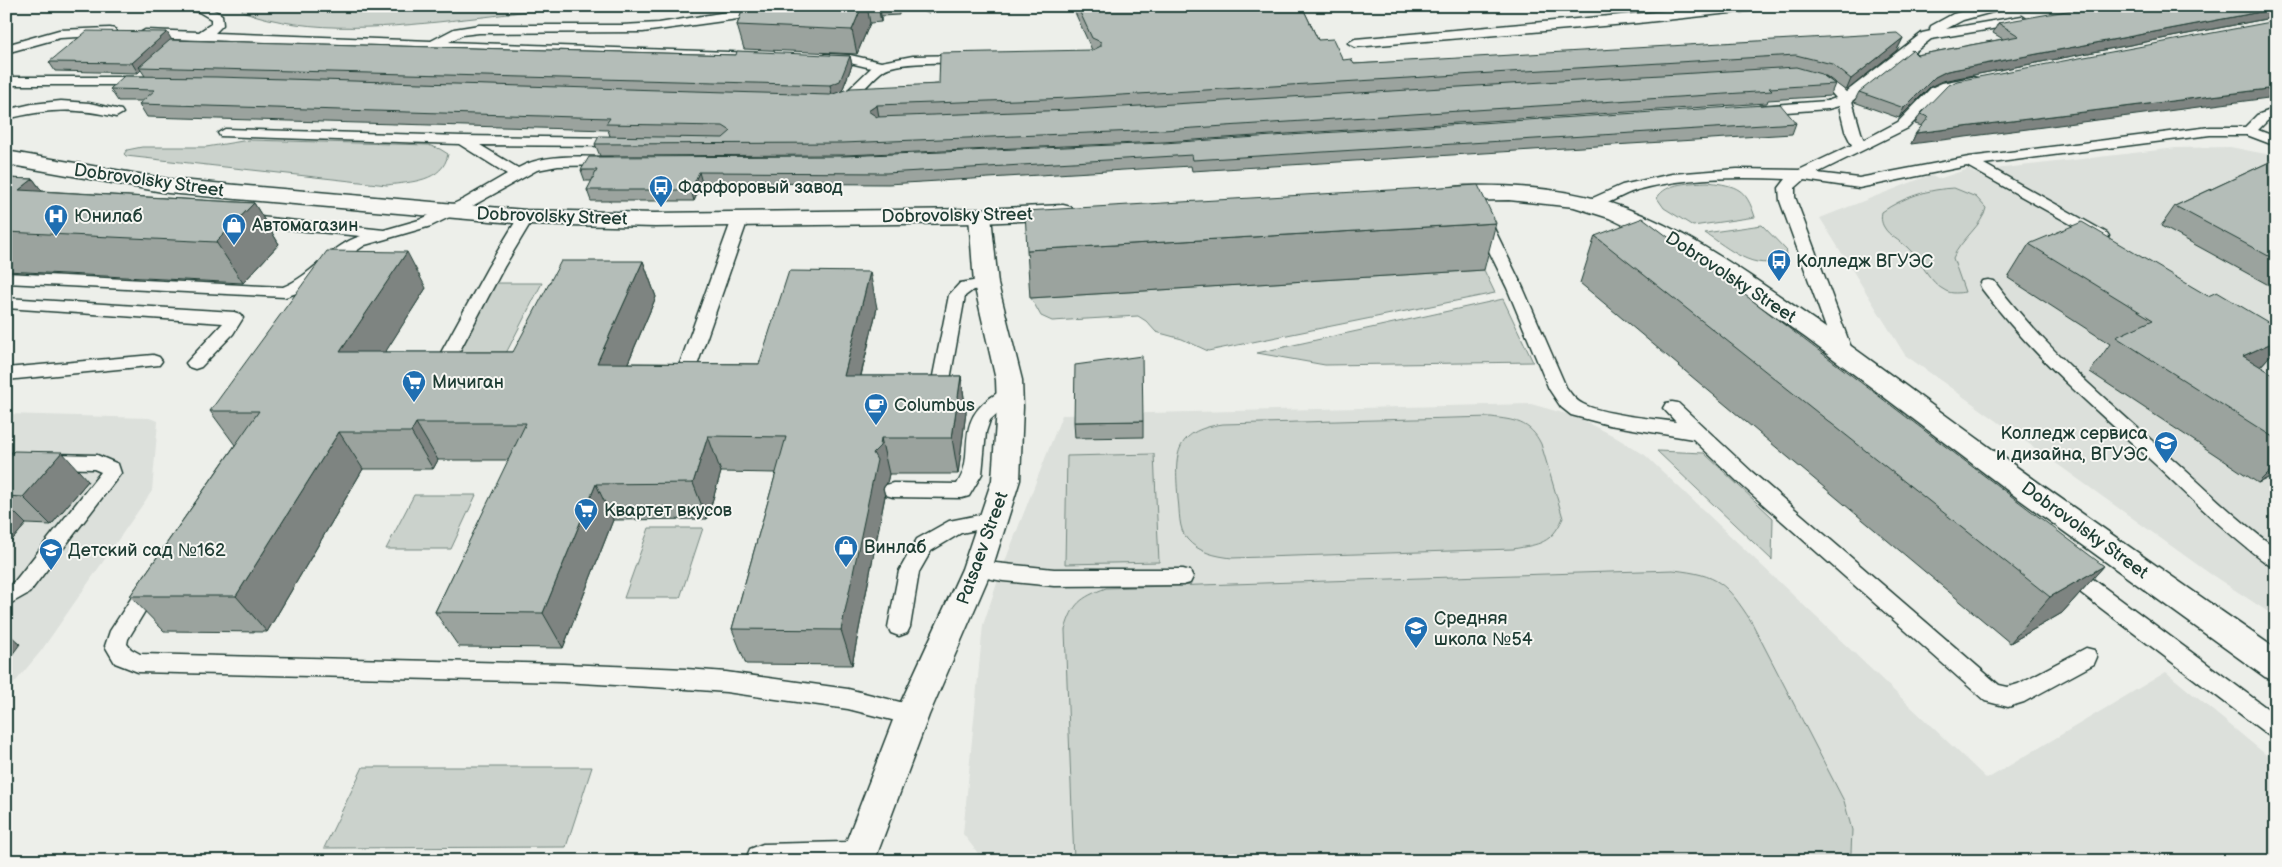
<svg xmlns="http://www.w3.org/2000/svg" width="2282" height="867" viewBox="0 0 2282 867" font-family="'Balsamiq Sans',sans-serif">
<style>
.built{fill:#dce0db}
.green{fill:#cbd2cc;stroke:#758880}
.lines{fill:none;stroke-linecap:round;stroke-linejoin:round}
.lane-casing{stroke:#1f3d34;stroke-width:3}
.street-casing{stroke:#1f3d34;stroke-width:3}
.secondary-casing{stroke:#1f3d34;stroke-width:3}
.lane{fill:#f6f6f2;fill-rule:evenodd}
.street{fill:#f6f6f2;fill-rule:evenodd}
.secondary{fill:#f6f6f2;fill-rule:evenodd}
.wall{fill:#9ba39e;stroke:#1f3d34}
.shaded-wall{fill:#7e8481;stroke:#1f3d34}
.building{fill:#b4bdb8;stroke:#1f3d34}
.labels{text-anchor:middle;stroke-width:4;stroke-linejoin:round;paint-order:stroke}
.street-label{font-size:18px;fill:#1f3d34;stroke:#f6f6f2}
.poi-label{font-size:18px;fill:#1f3d34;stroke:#f6f6f2;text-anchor:start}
</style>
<rect width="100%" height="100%" fill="#edefea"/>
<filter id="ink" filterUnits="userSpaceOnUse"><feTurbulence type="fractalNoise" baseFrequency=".02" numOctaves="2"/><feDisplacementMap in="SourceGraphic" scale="10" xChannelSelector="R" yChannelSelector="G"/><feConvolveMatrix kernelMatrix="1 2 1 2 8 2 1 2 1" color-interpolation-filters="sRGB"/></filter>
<g filter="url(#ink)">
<g class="built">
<polygon points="2230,147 2276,156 2276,617 2209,573 1905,355 1820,218 1930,175 1938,179 1968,169 1976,174 1987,170 2176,148"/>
<polygon points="1531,404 1577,417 1610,434 1645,455 1987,779 2166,672 2276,763 2276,861 984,861 963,834 983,625 1000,574 1062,415"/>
<polygon points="6,414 149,418 158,421 152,491 41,651 6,693"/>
</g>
<g class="green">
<path d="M243 6H548C521 13 493 16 465 19 395 27 309 36 242 11Z"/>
<path d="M249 140 428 145 440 149 448 154C443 182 410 182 387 185L126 156 124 154 127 150 142 147H206Z"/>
<path d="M1708 182C1737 186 1746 188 1755 217L1693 226 1664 208 1657 198C1666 182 1692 183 1708 182Z"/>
<path d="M1954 188 1976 197 1986 208C1983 225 1960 240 1953 258L1965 292C1959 293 1952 294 1946 291 1929 283 1921 260 1907 247 1899 240 1889 236 1884 227 1881 222 1881 217 1882 212 1903 197 1929 189 1954 188Z"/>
<path d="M1762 225 1787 251 1784 259C1753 272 1730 249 1705 233Z"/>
<polygon points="1484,270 1495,293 1208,351 1182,339 1156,332 1146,321 1138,316 1052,321 1041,316 1031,298"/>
<polygon points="496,283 542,283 504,357 455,357"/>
<polygon points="1503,299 1533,362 1325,365 1257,353"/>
<path d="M1491 417C1514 420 1530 421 1541 444L1563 518C1551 544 1540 544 1513 549L1232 558C1216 556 1199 553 1187 539 1178 528 1180 512 1178 499 1175 456 1172 431 1223 424Z"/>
<polygon points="1657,451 1704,453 1773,518 1772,560"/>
<polygon points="1154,454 1159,562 1065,564 1067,456"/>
<polygon points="414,495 476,495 451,549 386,549"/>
<polygon points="649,528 703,528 680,598 624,598"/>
<path d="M1673 570C1719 575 1726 583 1751 621L1844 801 1852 830 1851 853 1832 861H1074L1065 630C1073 603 1080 598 1106 588Z"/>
<polygon points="363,767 592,767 566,847 324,848"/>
</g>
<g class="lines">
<g class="lane-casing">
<g id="lane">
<polygon points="182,6 207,6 222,15 223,25 215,33 431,41 454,29 479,25 622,25 659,23 751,8 767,7 773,11 767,15 643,32 479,33 462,35 449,42 757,53 759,56 757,59 752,60 145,38 138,34 145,30 199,32 211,24 211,19 199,12 184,9"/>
<polygon points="922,6 934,6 934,8 928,12 924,11"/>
<polygon points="1721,6 1764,6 1758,10 1638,23 1355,47 1348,43 1355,39"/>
<path d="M1984 6H2006L2004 9 1963 20 1946 29 2022 16 2028 20 2022 24 1931 39 1852 101 1862 136 1864 140 1898 122 1931 88 1942 83 1972 77 1977 78 1979 81 1977 84 1951 89 1941 94 1908 128 1817 173 1859 178 1969 157 2210 127H2245L2257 115 2276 108V117L2267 121 2258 130 2276 137V146L2247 135H2210L1984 164 2107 233 2109 236 2107 239 2101 241 1967 166 1859 188 1804 180 1795 188V197L1852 350 1849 354 1843 356 1837 354 1834 350 1780 201 1779 188 1786 179C1737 177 1685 177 1637 190 1621 195 1607 205 1591 209L1586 207 1583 204 1586 201 1622 185 1672 174 1737 169 1799 170 1852 145 1845 131 1839 106 1828 109 1759 114 1752 110 1759 106 1827 101 1836 98 1829 90 1806 80 1804 77 1806 74C1820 71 1838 83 1846 92L1922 33 1931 31 1930 29 1931 26 1953 14Z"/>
<polygon points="110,28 115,29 116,32 115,35 60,38 6,53 6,45 59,30"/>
<path d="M825 54 850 55 881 62 913 56 966 55 973 59 966 63C948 63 898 61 884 70 867 82 860 100 838 105L831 101 845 93 871 68 850 63 820 61 818 58Z"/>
<polygon points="6,77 144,77 151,81 144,85 6,85"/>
<path d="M61 101 89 103 121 110 123 113 116 117C75 107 47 109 6 119V110L32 104Z"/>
<path d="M225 129 462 136 621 138 628 142 621 146 480 145 518 168C545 153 581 157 611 157L618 161 611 165 558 166 537 170 474 205 431 226 365 245 347 257 311 288 285 297 6 283V273L283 287C313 275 331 245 361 236L242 225 236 223 234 220 236 217 242 215 384 230 419 220 464 199 507 174 459 144 220 136 218 133Z"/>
<polygon points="526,212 532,214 534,217 504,267 450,369 447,373 441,375 435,373 432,369 488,267 520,214"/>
<path d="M1481 213 1487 215 1489 218 1523 288 1566 387C1571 394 1575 400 1583 404 1601 414 1654 419 1676 422L1663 408 1666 403 1672 402 1678 403 1752 472 1999 685 2008 687 2018 684 2086 648 2094 650 2097 657 2094 664 2024 702 2008 707 1985 701 1738 482 1693 439 1609 425 1571 415 1561 407 1549 389 1507 288 1473 218 1475 215Z"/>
<polygon points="740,214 746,216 748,219 692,380 689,384 683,386 677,384 674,380 732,219 734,216"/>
<polygon points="986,279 992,280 994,284 992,288 973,290 965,296 948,391 945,395 939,397 933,395 930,391 949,295 960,283"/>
<path d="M1988 280 1994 281C2043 347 2105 399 2166 453 2203 485 2236 520 2276 548V567L2269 565C2228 535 2192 499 2155 464 2094 408 2032 356 1982 289L1980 285 1982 281Z"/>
<polygon points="6,298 234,312 240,314 243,318 233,334 201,367 195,369 189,367 186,363 223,323 6,308"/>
<polygon points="153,355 159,357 162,361 159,365 6,380 6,368"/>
<path d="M1010 387 1016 389 1019 393 990 420 986 432 982 474 969 496 962 498 893 497 886 495 883 490 886 485 893 483 957 484C977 455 953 425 990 398 996 394 1002 389 1010 387Z"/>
<polygon points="6,453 97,455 118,464 121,473 29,593 6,606 6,587 15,581 101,472 94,469 6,467"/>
<polygon points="994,512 1001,515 1004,520 1001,525 961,533 931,551 919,572 910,627 907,633 899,636 891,633 888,627 899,571 917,539 949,521"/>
<polygon points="977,561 1054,569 1183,569 1190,571 1193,577 1190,583 1183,585 1054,586 1003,581 970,575 967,569 970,563"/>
<polygon points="2067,563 2074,565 2276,715 2276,738 2268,735 2060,577 2057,571 2060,565"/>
<polygon points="152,575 159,577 162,583 128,639 127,644 131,649 140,654 563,664 686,669 726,672 848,689 912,705 920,708 923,715 920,722 912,725 848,709 726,692 686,689 563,682 138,672 115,663 105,646 110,631 145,577"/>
</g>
</g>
<g class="street-casing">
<polygon id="street" points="980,209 988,211 991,216 998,284 1022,380 1023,407 1020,480 992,569 929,715 876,857 878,861 745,861 750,849 763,844 846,842 895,715 962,569 992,480 997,407 996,380 974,284 969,216 972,211"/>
</g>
<g class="secondary-casing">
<g id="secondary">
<polygon points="6,151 168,179 526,210 655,213 980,209 1063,205 1071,207 1074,212 1071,217 1063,219 980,223 655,227 526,224 168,193 6,164"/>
<path d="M1465 186C1520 185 1574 189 1625 208 1679 228 1727 260 1774 292 1831 331 1886 371 1941 412 2051 493 2164 571 2276 649V681L2265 677 2019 499 1806 338 1725 281 1669 247 1609 218 1574 207 1509 200 1443 201 1435 199 1432 194 1435 189Z"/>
</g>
</g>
<use href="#lane" class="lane"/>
<use href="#street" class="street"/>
<use href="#secondary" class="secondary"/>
</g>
<g class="wall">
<polygon points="744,6 899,6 899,15 881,16 881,22 870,23 857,54 744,49 737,25"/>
<polygon points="1072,6 1302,6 1318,40 1343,60 1354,64 1903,38 1897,50 1846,91 1826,76 1824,76 1835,84 1830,96 1768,100 1767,103 1163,142 845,155 600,156 595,144 610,136 608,130 147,117 139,104 142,101 118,101 110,89 145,76 141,70 138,73 55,71 49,62 172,40 736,55 850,56 852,65 842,91 939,84 1092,50"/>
<polygon points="2276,6 2276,17 1942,81 1930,87 1899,118 1854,102 1859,92 1917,55 2003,39 1993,33 1998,23"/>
<polygon points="1957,81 1911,144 1916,133 1922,126 1915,124 1920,114"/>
<polygon points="1796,123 1792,134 1192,171 1191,166 888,184 702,183 694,201 591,201 587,190 592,181 585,181 581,170 843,156"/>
<polygon points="2276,159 2276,289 2161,226 2175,206"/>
<polygon points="6,178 33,179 42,191 254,203 279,244 243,283 6,271"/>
<polygon points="1496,223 1484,270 1030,298 1027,250"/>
<polygon points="1595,236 2104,566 2062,613 2010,643 1580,283"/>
<polygon points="2029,244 2208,296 2276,327 2276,349 2260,367 2276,376 2276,474 2258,483 2090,372 2110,344 2008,278"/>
<polygon points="643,261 656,297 628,363 759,364 877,308 861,376 961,376 966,412 958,474 889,474 887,483 883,488 885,496 852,665 746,664 732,629 776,473 721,472 707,519 613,520 563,648 459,647 435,612 509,460 438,460 433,469 363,469 267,632 164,631 130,596 235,445 210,411 426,288 385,352 513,352"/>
<polygon points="1143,421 1143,437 1075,438 1074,422"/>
<polygon points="6,459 88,481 51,525 26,524 6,547"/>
</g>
<g class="shaded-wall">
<polygon points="862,6 867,6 870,23 857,54 852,30"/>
<polygon points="878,6 880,6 881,16 881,22"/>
<polygon points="2276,9 2276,17 1942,81 1930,87 1899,118 1904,108 1935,77 1947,71"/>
<polygon points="167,32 173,42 139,67 141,70 138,73 132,63"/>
<polygon points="1903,38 1897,50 1846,91 1851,79"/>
<polygon points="850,56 852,65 842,91 832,95 830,85"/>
<polygon points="2276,88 2276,97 1911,144 1916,133"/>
<polygon points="877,105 879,117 870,124 868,111"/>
<polygon points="699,172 702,183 694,201 691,190"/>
<polygon points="33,179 63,220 19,190"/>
<polygon points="254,203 279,244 243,283 216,242"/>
<polygon points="407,252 426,288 362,389 340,352"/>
<polygon points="643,261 656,297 612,400 597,363"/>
<polygon points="870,272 877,308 852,412 844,376"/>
<polygon points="2276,341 2276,349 2258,369 2243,356"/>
<polygon points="961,376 966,412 958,474 952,438"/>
<polygon points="416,423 438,460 433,469 411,432"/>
<polygon points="339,432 363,469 267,632 236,596"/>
<polygon points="708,436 721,472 707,519 693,483"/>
<polygon points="881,438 889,474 887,483 883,488 885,496 852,665 841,630 873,453"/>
<polygon points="62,452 88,481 51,525 23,497"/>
<polygon points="2276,465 2276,474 2258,483"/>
<polygon points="596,484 613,520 563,648 543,613"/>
<polygon points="6,504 26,524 6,547"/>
<polygon points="2104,566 2062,613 2010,643 2050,597"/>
<polygon points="9,634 20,644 6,663 6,638"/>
</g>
<g class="building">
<polygon points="744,6 862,6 852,30 737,25"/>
<polygon points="1077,6 1302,6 1318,40 1333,39 1343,60 1351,59 1354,64 1897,33 1903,38 1851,79 1832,64 1796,55 1071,98 877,105 868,111 877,117 1072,110 1796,67 1821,74 1835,84 1769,88 1772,91 1163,130 843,143 595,144 599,136 723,138 731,131 723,126 606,124 610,118 139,104 155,90 110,89 124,76 217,77 830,95 851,88 939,84 940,53 1093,50 1101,46 1101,42 1092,38"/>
<polygon points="2095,6 2276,6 2276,9 1947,71 1935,77 1904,108 1859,92 1912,50 1917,55 2019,36 1998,23"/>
<polygon points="2276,21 2276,88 1916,133 1929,117 1920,114 1947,86 1957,81"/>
<polygon points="87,31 167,32 132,63 49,62"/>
<polygon points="170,40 736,55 737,51 850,56 840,81 830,85 139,67"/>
<polygon points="1780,104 1796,123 1193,160 1192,155 886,173 699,172 691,190 587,190 597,170 581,170 589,157 843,156 1163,143"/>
<polygon points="2276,159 2276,260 2175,206"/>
<polygon points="6,178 33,179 19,190 254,203 216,242 6,232"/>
<polygon points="1478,185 1496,223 1027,250 1025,211"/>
<polygon points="1643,218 2104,566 2050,597 1595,236"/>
<polygon points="2082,222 2208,296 2217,292 2276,327 2276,341 2243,356 2276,376 2276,439 2116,337 2153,320 2029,244"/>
<polygon points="327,251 407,252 340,352 513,352 561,261 643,261 597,363 759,364 789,271 870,272 844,376 961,376 952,438 881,438 880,446 873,453 877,460 841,630 732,629 786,437 708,436 693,483 596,484 543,613 435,612 526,423 416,423 411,432 339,432 236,596 130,596 259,411 210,411"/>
<polygon points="1142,356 1143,421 1074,422 1075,365"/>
<polygon points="14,451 62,452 23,497 6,496 6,459"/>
</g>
</g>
<defs>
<g id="bus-pin" transform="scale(1.25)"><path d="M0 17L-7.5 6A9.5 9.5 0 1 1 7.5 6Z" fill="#1f6fb2" stroke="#f6f6f2"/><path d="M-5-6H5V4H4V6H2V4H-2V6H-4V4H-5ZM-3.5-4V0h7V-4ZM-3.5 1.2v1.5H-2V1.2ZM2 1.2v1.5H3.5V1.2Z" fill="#fff"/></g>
<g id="hospital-pin" transform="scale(1.25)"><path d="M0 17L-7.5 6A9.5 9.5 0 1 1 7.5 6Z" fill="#1f6fb2" stroke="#f6f6f2"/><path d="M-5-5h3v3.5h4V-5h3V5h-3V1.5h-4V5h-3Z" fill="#fff"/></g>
<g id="shop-pin" transform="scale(1.25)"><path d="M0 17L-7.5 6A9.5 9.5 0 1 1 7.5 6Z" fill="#1f6fb2" stroke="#f6f6f2"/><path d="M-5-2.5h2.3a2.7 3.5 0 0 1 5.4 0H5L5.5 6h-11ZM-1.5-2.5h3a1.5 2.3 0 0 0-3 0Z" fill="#fff"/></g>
<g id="supermarket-pin" transform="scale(1.25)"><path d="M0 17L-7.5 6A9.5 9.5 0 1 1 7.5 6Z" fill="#1f6fb2" stroke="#f6f6f2"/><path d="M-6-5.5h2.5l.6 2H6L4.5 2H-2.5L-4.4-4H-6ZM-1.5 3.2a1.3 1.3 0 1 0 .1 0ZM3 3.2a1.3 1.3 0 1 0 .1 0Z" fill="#fff"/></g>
<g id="cafe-pin" transform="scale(1.25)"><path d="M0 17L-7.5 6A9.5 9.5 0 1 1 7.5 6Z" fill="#1f6fb2" stroke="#f6f6f2"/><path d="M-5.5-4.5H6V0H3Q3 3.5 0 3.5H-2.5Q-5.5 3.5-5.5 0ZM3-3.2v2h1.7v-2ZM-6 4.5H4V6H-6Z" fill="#fff"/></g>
<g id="university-pin" transform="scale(1.25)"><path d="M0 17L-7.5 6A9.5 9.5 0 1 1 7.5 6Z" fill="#1f6fb2" stroke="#f6f6f2"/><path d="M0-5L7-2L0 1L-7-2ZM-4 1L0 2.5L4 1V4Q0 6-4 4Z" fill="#fff"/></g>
<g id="school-pin" transform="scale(1.25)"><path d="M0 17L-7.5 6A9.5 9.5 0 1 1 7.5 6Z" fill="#1f6fb2" stroke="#f6f6f2"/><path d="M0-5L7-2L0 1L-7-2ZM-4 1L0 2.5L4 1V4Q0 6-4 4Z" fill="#fff"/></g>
</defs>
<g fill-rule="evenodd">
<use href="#bus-pin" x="661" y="187"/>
<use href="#hospital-pin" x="56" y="216"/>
<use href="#shop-pin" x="234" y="225"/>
<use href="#bus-pin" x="1779" y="261"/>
<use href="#supermarket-pin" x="414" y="382"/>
<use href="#cafe-pin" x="876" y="405"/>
<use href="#university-pin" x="2166" y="443"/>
<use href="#supermarket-pin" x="586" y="510"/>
<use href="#shop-pin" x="846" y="547"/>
<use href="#school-pin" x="51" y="550"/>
<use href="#school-pin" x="1416" y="628"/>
</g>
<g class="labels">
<g class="street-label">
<text transform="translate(149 180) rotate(8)" y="6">Dobrovolsky Street</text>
<text transform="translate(957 215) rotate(-1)" y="6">Dobrovolsky Street</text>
<text transform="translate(552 216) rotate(2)" y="6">Dobrovolsky Street</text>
<text transform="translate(1731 277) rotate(33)" y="6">Dobrovolsky Street</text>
<text transform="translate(2085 530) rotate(36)" y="6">Dobrovolsky Street</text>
<text transform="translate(982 548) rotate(-70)" y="6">Patsaev Street</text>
</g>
<g class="poi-label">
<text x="678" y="193">Фарфоровый завод</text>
<text x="74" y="222">Юнилаб</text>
<text x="252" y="231">Автомагазин</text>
<text x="1796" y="267">Колледж ВГУЭС</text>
<text x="432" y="388">Мичиган</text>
<text x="894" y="411">Columbus</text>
<text x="2148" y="439" text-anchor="end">Колледж сервиса<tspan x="2148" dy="21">и дизайна, ВГУЭС</tspan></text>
<text x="604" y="516">Квартет вкусов</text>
<text x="864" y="553">Винлаб</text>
<text x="68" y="556">Детский сад №162</text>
<text x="1434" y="624">Средняя<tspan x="1434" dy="21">школа №54</tspan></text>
</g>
</g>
<rect width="2282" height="867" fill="none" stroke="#f6f6f2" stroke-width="25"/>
<rect x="12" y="12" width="2257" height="842" fill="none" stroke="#1f3d34" stroke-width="2" filter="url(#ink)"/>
</svg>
